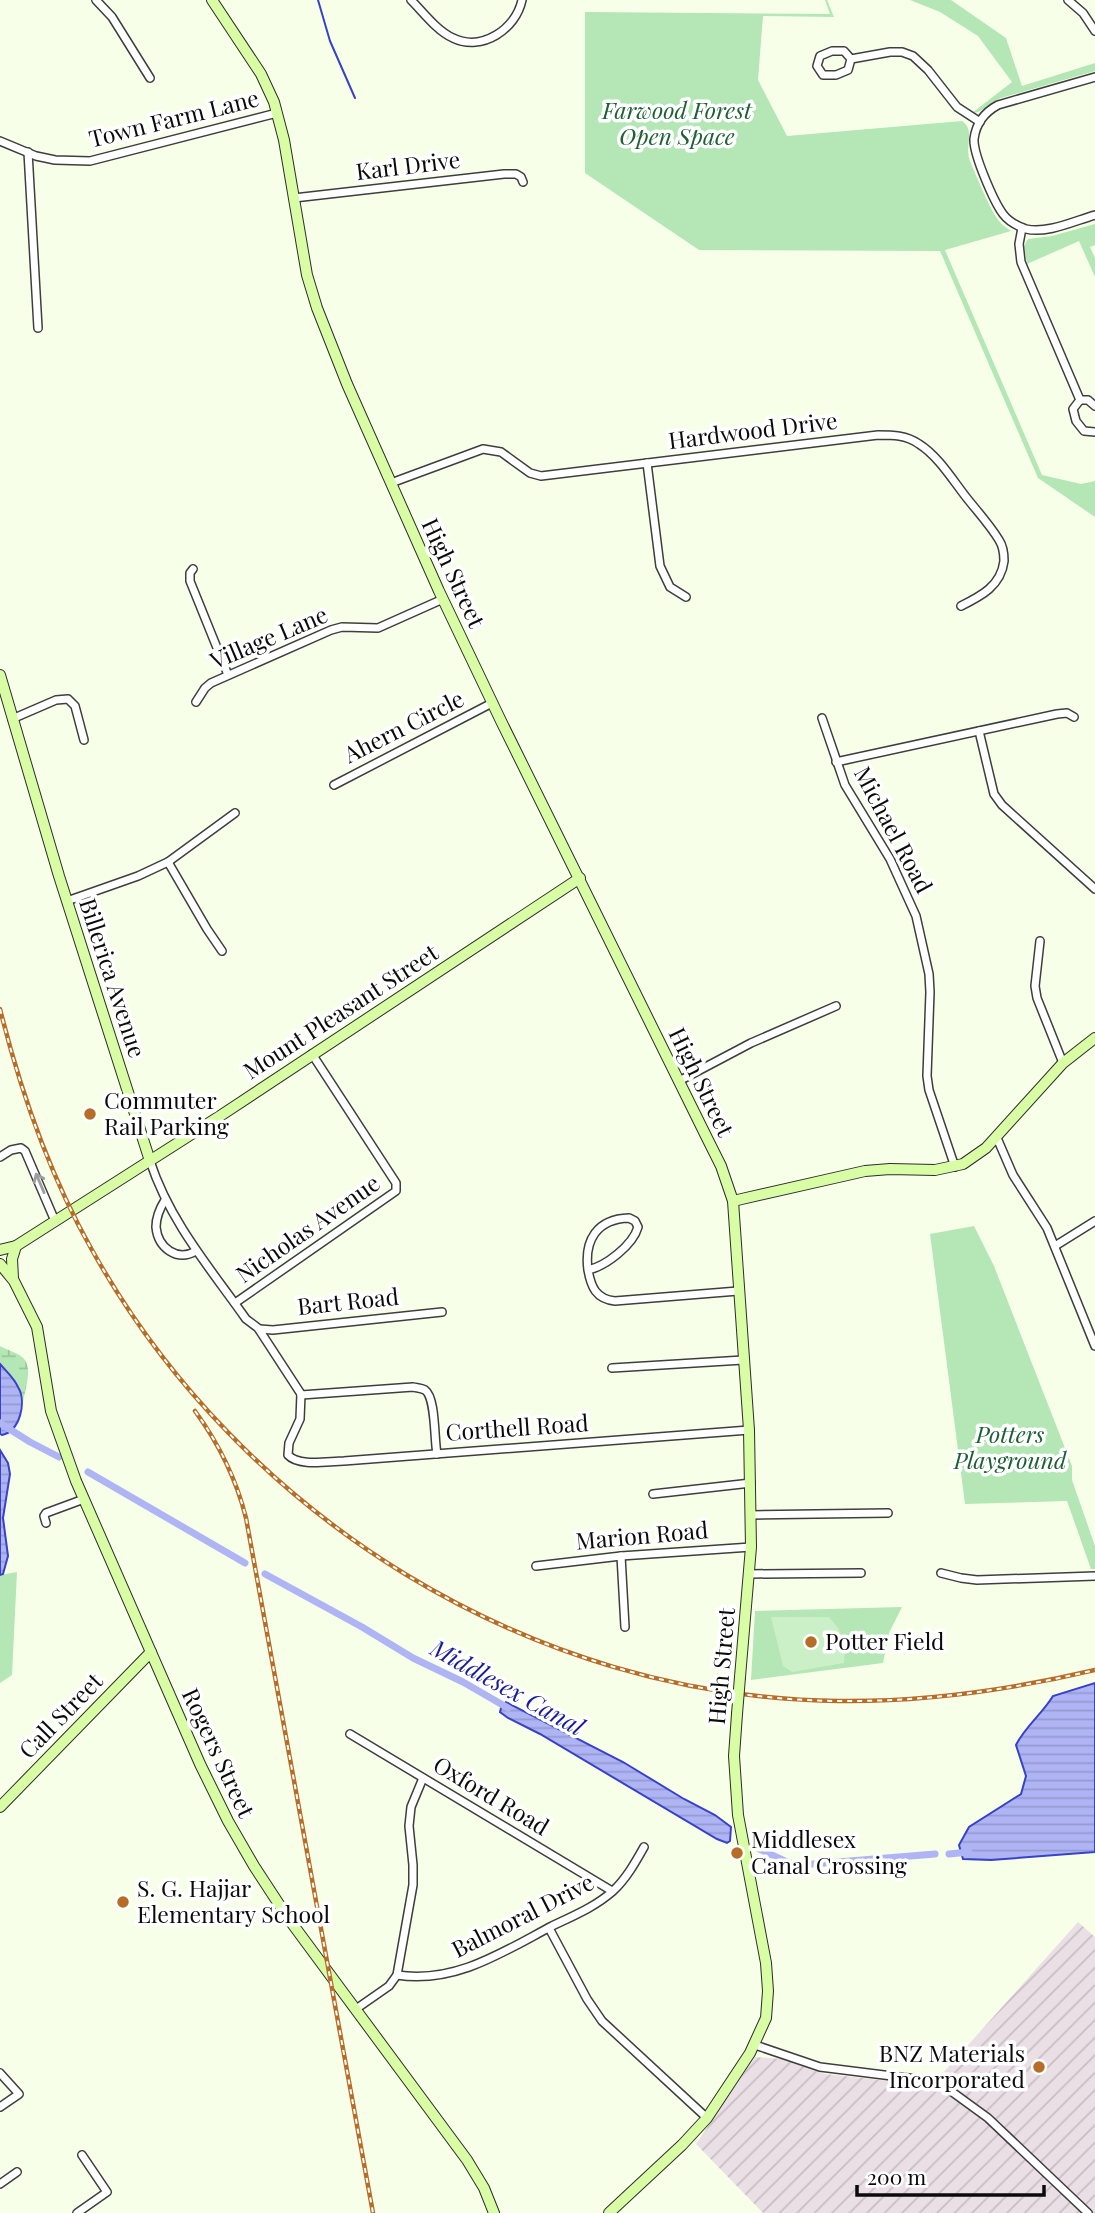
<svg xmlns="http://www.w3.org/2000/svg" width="1095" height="2213" viewBox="0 0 1095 2213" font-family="'Playfair Display',serif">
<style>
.industrial{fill:url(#industrial-furrows)}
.wetland{fill:url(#wetland-marsh)}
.park{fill:#b4e7b5}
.pitch{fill:#cbefc6}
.water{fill:url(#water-rules);stroke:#3841ca;stroke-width:2}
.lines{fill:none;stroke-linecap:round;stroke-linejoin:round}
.stream{stroke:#3841ca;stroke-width:2}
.canal{stroke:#afb5f4;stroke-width:7}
.street-casing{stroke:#3e3e3e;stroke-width:10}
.secondary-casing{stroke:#2d2d2d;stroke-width:12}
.street{stroke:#fff;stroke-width:7}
.secondary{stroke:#d8fda5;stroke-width:10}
.rail-casing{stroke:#b76d27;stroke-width:4.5}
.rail{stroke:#fff;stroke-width:2;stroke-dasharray:5;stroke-linecap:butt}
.secondary-bridge-casing{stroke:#2d2d2d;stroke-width:12;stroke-linecap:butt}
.secondary-bridge{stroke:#d8fda5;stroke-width:10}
.oneway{stroke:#9d9d9d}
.poi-dot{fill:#b76d27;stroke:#fff;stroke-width:2.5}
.labels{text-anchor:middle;stroke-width:7;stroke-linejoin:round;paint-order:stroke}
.park-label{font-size:23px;font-style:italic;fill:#1d6033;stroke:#fff}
.street-label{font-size:23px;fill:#0b0b0b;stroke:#fff}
.poi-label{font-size:23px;fill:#0b0b0b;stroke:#fff;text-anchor:start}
.water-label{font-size:24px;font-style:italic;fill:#181c98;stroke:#fff}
</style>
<defs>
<pattern id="industrial-furrows" width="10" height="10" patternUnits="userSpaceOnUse" patternTransform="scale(1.75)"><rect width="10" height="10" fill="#eadfe5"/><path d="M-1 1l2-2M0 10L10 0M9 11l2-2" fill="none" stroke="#c7bec3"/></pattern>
<pattern id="wetland-marsh" width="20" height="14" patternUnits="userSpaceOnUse" patternTransform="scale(1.75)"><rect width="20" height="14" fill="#b4e7b5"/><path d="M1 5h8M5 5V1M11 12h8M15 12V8" fill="none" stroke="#99c59a"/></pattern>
<pattern id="water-rules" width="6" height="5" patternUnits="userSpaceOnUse" patternTransform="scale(1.75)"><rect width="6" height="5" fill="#afb5f4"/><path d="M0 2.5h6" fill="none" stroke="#959ad0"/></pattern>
</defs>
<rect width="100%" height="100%" fill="#f7ffe9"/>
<polygon class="industrial" points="1078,1922 1095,1937 1095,2213 763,2213 696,2144 755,2057 782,2059 825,2074 908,2083 944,2072"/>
<path class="wetland" d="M0 1346C7 1350 16 1352 22 1357 34 1366 25 1390 23 1402L19 1387 0 1364Z"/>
<g class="park">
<path d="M825 0H827L834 17 763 16 758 80 787 136 962 121C976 131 964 145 970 161 976 175 990 210 999 221 1002 225 1007 228 1011 231L945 250 1042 475 1081 484 1095 481V517L1038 478 940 251 699 250 585 173V12L830 14Z"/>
<path d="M910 0H951L1006 38 1022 86 1095 63V71L1001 98C991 102 983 113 972 113L1012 82 978 36 940 12Z"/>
<polygon points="1095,224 1095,245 1090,247 1095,258 1095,277 1079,241 1027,264 1024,246 1028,239 1052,236"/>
<polygon points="974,1226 994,1266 1072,1466 1072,1480 1095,1546 1095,1569 1091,1569 1067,1501 965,1504 930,1234"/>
<polygon points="17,1572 12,1675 0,1683 0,1575"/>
<polygon points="902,1607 889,1633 883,1663 751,1680 755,1611"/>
</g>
<path class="pitch" d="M771 1617H829C843 1632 846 1644 844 1663L792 1672 783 1666Z"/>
<g class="water">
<path d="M0 1364C6 1371 14 1378 18 1387 27 1402 20 1431 2 1435L0 1434Z"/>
<polygon points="0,1450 8,1463 10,1474 3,1518 8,1556 3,1574 0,1575"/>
<path d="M1095 1683V1852L991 1860 963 1859 959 1845 969 1827 1021 1794 1026 1776 1016 1745C1025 1727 1042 1714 1053 1696Z"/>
<polygon points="506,1702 623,1762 684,1799 715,1815 731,1827 730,1841 727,1843 717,1839 540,1734 508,1718 500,1712 501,1708"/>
</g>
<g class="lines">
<polyline class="stream" points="318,0 330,41 355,98"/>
<g class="canal">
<polyline points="0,1423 30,1442 59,1457"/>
<polyline points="88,1472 245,1563"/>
<polyline points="265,1574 362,1627 413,1658 463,1682 508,1708"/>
<polyline points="753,1846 789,1863 801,1865 935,1854"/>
<polyline points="949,1854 969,1852"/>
</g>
<g class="street-casing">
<g id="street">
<polyline points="96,0 112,17 150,78"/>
<path d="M411 0C423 12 437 31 453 38 482 52 516 29 522 0"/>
<polyline points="1068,0 1083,13 1095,31"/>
<polyline points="851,59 848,70 836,75 823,75 817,66 820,56 832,51 844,51 851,59 890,52 902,52 913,56 928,70 957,107 980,122"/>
<path d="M1095 77 998 105C985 112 976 123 974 139 973 154 994 202 1003 214 1009 222 1017 226 1026 229 1047 234 1074 221 1095 215"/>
<polyline points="0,141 36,156 55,160 90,161 277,113"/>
<polyline points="28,152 38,328"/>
<polyline points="294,198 504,174 516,174 521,177 523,182"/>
<polyline points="1022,228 1019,244 1021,262 1080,400"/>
<polyline points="1080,400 1073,409 1076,421 1084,431 1095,432"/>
<polyline points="1080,400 1088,400 1095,406"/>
<polyline points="647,463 660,566 670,587 686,597"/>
<path d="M391 483 483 449 501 452 530 473 541 476 878 435C893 435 906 435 919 444 938 456 952 479 966 497 977 511 990 525 999 540 1003 546 1004 554 1004 561 1001 586 981 596 961 606"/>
<polyline points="193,569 190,573 190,581 228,675"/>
<polyline points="196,702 205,688 211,683 331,630 342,627 378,628 443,599"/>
<polyline points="822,718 845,785 890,859 916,916 929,974 930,992 927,1076 929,1090 955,1167"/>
<polyline points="12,719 56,700 68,699 75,706 84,740"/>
<polyline points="979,731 994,794 1002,805 1095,889"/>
<polyline points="836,762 1057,714 1067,713 1074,717"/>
<polyline points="334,785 492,703"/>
<polyline points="168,862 207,929 222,951"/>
<polyline points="67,901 138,876 168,862 235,813"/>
<polyline points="1040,941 1035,986 1037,998 1063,1063"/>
<polyline points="679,1081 751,1043 836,1006"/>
<polyline points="997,1138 1013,1175 1047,1228 1095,1346"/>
<polyline points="0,1157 11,1150 21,1148 25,1151 55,1221"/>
<path d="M150 1161C170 1222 210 1268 246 1319L258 1328 301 1394 300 1419 289 1443 288 1455C299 1467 328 1461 344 1461L749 1430"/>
<path d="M165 1200C160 1208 156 1217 156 1227 158 1248 177 1262 196 1251"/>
<polyline points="1055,1246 1095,1221"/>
<path d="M588 1270C584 1240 597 1219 629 1218L635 1221 638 1227C633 1245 606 1266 588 1270 591 1287 596 1299 615 1301L738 1291"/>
<polyline points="235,1303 396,1191 396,1183 312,1054"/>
<polyline points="259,1329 273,1330 442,1312"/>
<polyline points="612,1368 743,1360"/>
<path d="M301 1395 413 1387C417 1388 421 1388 425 1390 436 1398 434 1439 437 1454"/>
<polyline points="653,1494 751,1483"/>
<polyline points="752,1515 888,1513"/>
<polyline points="46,1523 44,1516 46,1513 84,1499"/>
<polyline points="621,1556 625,1627"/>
<polyline points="536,1566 621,1556 751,1547"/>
<polyline points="941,1573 961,1578 977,1580 1095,1576"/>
<polyline points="750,1574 861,1573"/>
<polyline points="350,1734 612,1891"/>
<polyline points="549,1928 587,1999 602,2021 707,2118"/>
<path d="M397 1975C455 1984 503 1952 552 1926 573 1916 595 1907 613 1891 626 1879 635 1863 644 1847"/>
<polyline points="356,2009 389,1986 397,1975 413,1885 413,1865 409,1826 411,1807 423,1778"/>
<polyline points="755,2045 820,2067 924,2080 944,2086 988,2118 1088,2213"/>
<polyline points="0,2073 19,2094 0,2107"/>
<polyline points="0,2184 17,2172"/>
<polyline points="77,2213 107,2192 82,2155"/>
</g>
</g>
<g class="secondary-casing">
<g id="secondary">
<polyline points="212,0 261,74 274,102 284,140 307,275 317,308 347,384 439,591 501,721 708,1140 721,1166 733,1201 749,1430 751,1547 740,1677"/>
<polyline points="0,675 59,876 150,1161"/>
<polyline points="733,1201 865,1171 890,1169 935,1170 963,1164 986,1148 1063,1063 1095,1038"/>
<polyline points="0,1250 16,1246 220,1116 580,878"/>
<polyline points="0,1264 14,1281 37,1327 51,1411 76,1481 200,1764 228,1821 254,1866 288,1918 467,2160 484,2188 494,2213"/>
<polyline points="13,1278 12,1259 16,1246"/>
<polyline points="0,1807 151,1652"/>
<polyline points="609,2213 682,2145 707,2118 750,2053 766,2018 768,1991 766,1963 738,1815 734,1756 737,1714"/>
</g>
</g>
<use href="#street" class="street"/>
<use href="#secondary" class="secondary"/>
<g class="rail-casing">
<g id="rail">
<path d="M0 1009C21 1093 49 1174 92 1250 241 1517 531 1698 839 1701 926 1702 1010 1690 1095 1670"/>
<path d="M195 1411C219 1444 236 1478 246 1518L373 2213"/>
</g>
</g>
<use href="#rail" class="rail"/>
<g class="secondary-bridge-casing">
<polyline id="secondary-bridge" points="737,1714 740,1677"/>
</g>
<use href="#secondary-bridge" class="secondary-bridge"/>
</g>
<defs><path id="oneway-shaft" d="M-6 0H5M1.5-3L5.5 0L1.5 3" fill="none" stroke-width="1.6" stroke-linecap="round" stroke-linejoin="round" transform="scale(1.75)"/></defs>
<use class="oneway" href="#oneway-shaft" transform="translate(40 1183) rotate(-113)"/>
<g class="poi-dot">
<circle cx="90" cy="1114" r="7"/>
<circle cx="811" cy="1642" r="7"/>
<circle cx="737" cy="1853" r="7"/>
<circle cx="123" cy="1902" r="7"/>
<circle cx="1039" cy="2067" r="7"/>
</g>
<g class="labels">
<g class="park-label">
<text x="677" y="119">Farwood Forest<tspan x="677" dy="26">Open Space</tspan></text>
<text x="1010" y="1443">Potters<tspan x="1010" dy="26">Playground</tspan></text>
</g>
<g class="street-label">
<text transform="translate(174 119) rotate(-14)" y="8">Town Farm Lane</text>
<text transform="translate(408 166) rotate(-7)" y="8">Karl Drive</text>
<text transform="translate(753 431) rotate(-7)" y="8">Hardwood Drive</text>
<text transform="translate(453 573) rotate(65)" y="8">High Street</text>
<text transform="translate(269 638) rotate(-23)" y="8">Village Lane</text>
<text transform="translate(404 727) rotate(-27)" y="8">Ahern Circle</text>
<text transform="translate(893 830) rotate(62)" y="8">Michael Road</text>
<text transform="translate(112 978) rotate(72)" y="8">Billerica Avenue</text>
<text transform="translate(341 1012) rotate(-33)" y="8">Mount Pleasant Street</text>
<text transform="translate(701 1082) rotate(64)" y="8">High Street</text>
<text transform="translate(308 1229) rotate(-35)" y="8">Nicholas Avenue</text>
<text transform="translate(348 1302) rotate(-6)" y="8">Bart Road</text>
<text transform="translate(517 1428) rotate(-4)" y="8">Corthell Road</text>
<text transform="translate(642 1536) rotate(-5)" y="8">Marion Road</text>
<text transform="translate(722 1666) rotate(-85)" y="8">High Street</text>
<text transform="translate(61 1716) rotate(-46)" y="8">Call Street</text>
<text transform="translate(218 1753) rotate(65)" y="8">Rogers Street</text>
<text transform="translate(491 1796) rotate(31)" y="8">Oxford Road</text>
<text transform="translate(523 1916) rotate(-27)" y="8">Balmoral Drive</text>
</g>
<g class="poi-label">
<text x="104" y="1109">Commuter<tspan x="104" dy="26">Rail Parking</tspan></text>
<text x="825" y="1650">Potter Field</text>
<text x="751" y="1848">Middlesex<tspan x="751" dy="26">Canal Crossing</tspan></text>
<text x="137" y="1897">S. G. Hajjar<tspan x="137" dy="26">Elementary School</tspan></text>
<text x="1025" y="2062" text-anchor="end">BNZ Materials<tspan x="1025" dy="26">Incorporated</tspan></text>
</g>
<g class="water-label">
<text transform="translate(507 1688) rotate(29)" y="8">Middlesex Canal</text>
</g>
</g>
<path d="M857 2185v10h187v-10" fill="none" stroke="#0b0b0b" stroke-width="3.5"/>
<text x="867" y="2185" font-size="21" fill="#0b0b0b" stroke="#ffffff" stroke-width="5" paint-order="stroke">200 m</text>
</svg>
